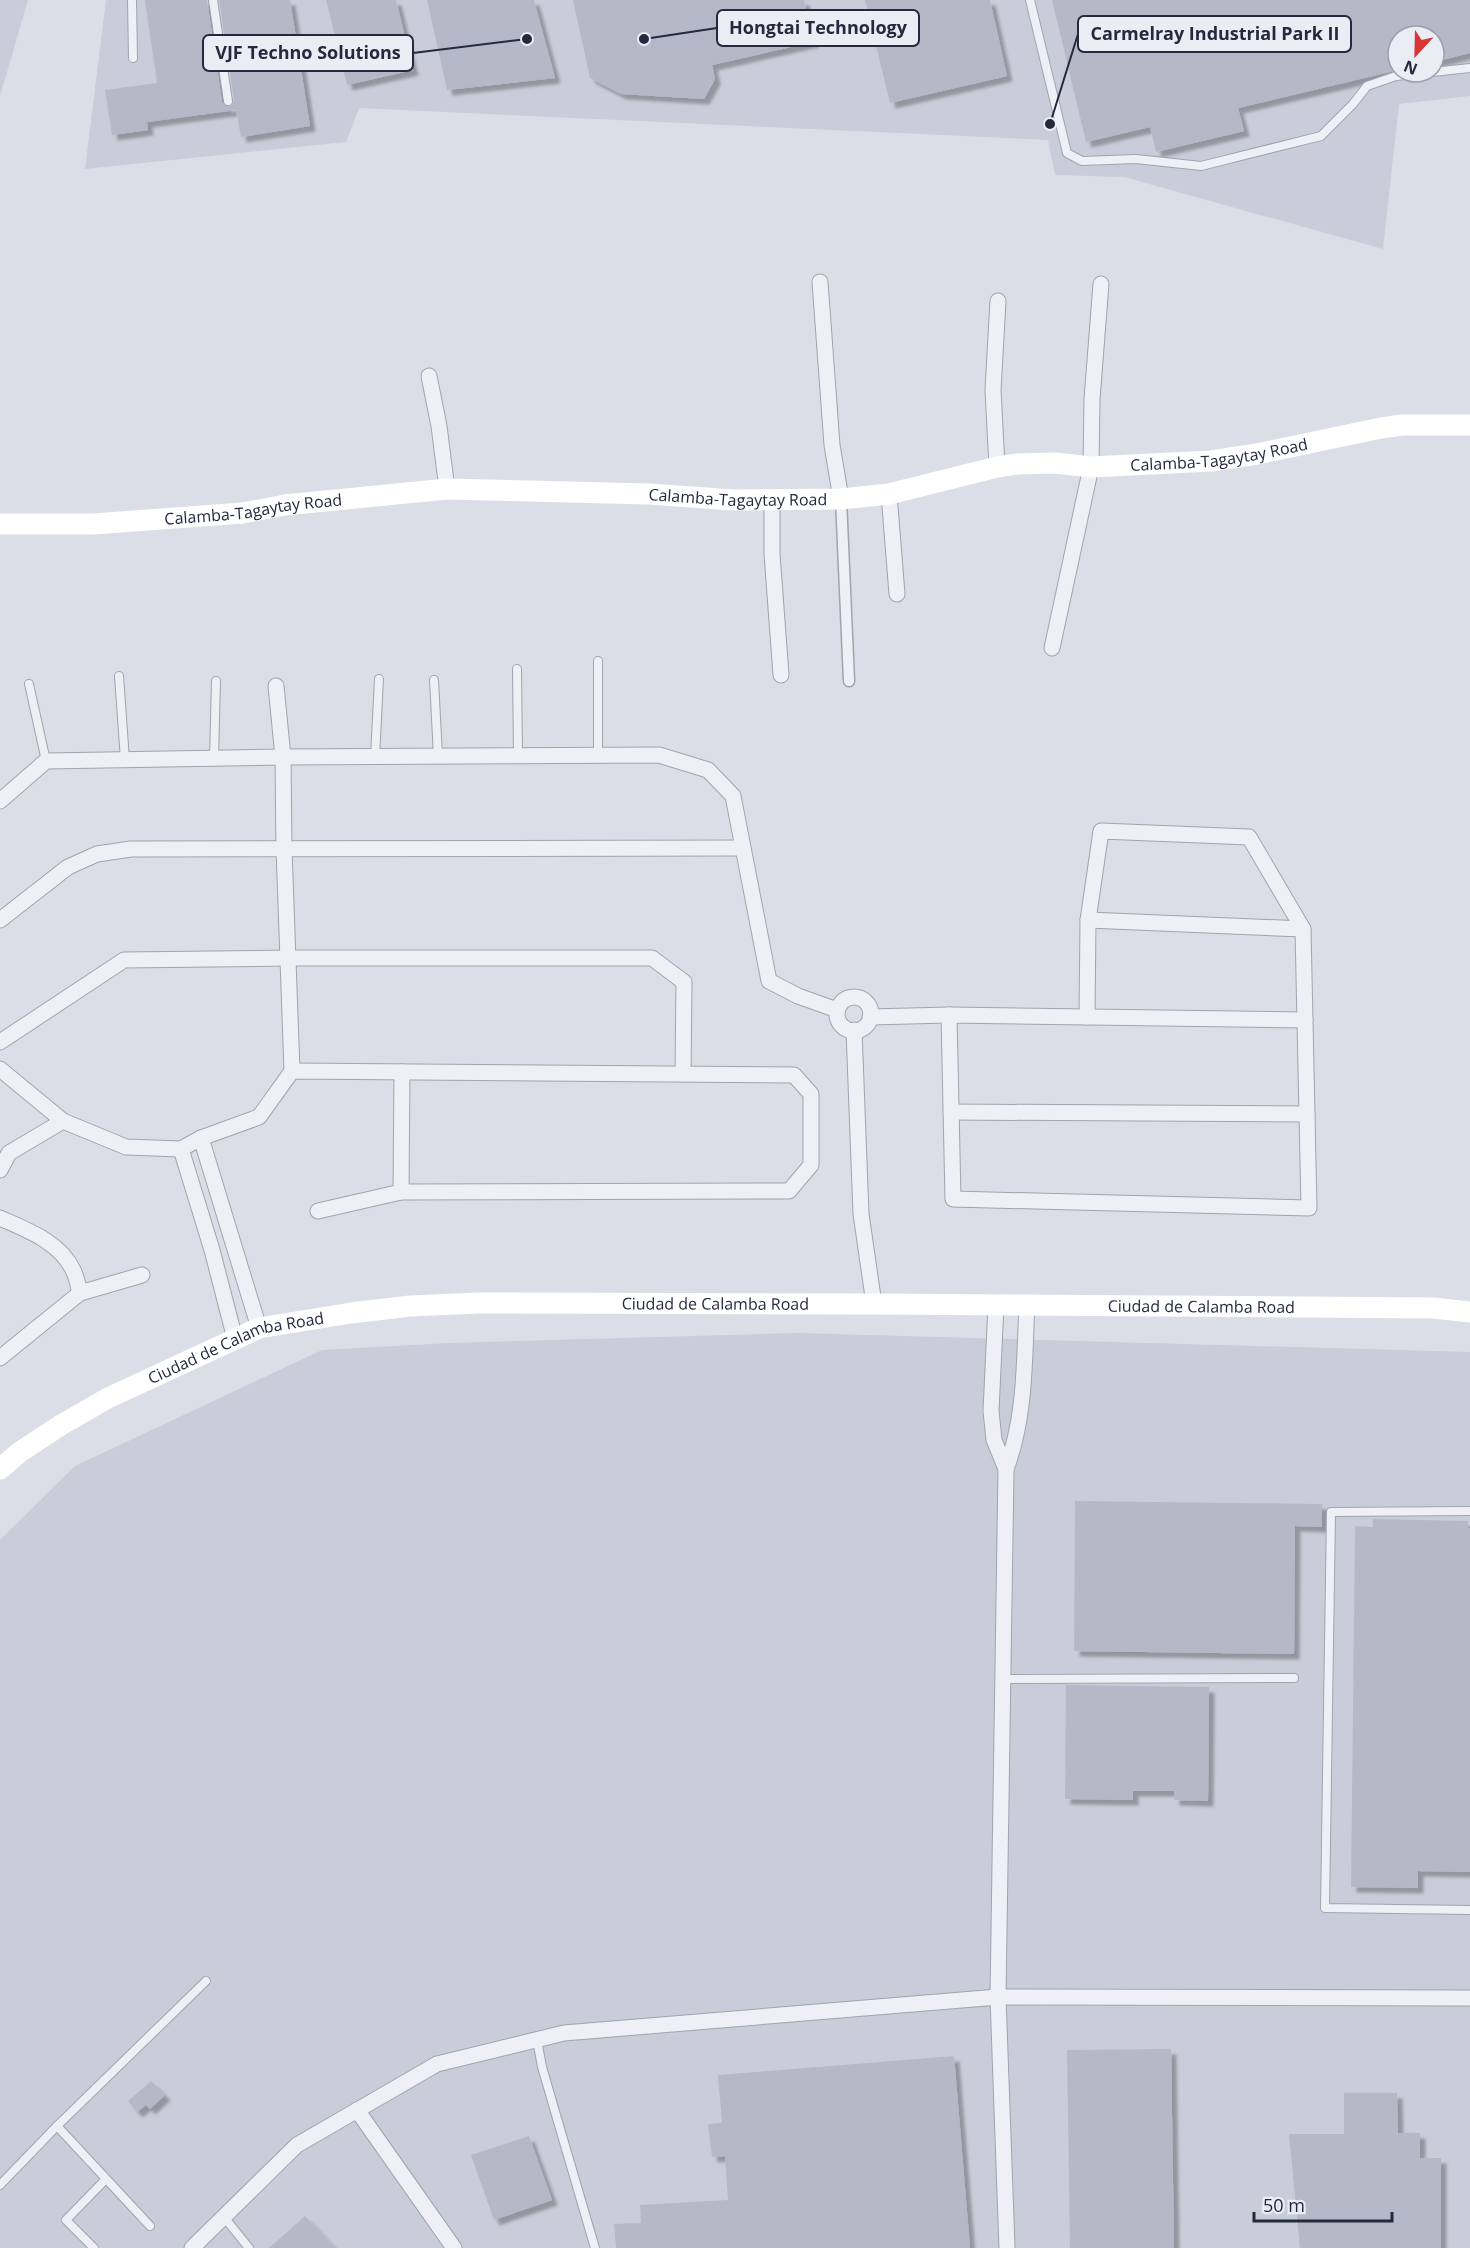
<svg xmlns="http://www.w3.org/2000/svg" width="1470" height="2248" viewBox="0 0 1470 2248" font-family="'Open Sans',sans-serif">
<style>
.built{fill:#c9cdd9;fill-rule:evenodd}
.building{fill:#b5b9c7;filter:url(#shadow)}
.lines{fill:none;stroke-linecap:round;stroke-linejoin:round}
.service-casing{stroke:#a0a4b1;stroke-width:10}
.pedestrian-casing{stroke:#a0a4b1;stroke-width:13}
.minor-casing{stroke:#a0a4b1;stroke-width:17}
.service{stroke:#eef0f5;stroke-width:8}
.pedestrian{stroke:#eef0f5;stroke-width:10}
.minor{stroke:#eef0f5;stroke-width:15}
.secondary{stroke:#fff;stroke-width:21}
.labels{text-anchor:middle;stroke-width:4.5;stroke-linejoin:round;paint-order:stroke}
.street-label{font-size:16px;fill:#242a3e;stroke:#ebedf5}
.leader{fill:none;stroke:#242a3e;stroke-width:2}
.callout-dot{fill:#242a3e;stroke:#ebedf5;stroke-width:2}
.callout{fill:#ebedf5;stroke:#242a3e;stroke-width:2}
.callout-label{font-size:18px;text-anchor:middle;font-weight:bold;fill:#242a3e}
</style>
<defs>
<filter id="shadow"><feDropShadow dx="5.5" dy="5.5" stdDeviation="1.5" flood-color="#0004"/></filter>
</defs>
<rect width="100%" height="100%" fill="#dbdee7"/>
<g class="built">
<polygon points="0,0 28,0 0,96"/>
<path d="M106 0H1470V96L1399 104 1383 249 1124 177 1055 175 1048 140 359 108 346 142 85 169ZM1398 36H1434V72H1398Z"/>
<polygon points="798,1333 1470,1352 1470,2248 0,2248 0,1540 75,1466 322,1350 449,1343"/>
</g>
<g class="building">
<polygon points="145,0 207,0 222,102 228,107 232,105 234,100 219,0 290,0 310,126 241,137 236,110 147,122 148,130 112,135 105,90 157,83"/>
<polygon points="326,0 396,0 413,70 347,85"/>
<polygon points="427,0 534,0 555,78 447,90"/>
<polygon points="573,0 804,0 813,42 712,65 715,79 704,99 621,94 590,78"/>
<polygon points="865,0 990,0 1007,76 890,103"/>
<polygon points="1052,0 1470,0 1470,53 1434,62 1434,36 1398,36 1398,70 1238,108 1244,131 1156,152 1150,127 1086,142"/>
<polygon points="1075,1501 1322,1504 1322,1527 1295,1526 1294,1654 1074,1651"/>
<polygon points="1373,1519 1468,1521 1468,1528 1470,1528 1470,1872 1418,1871 1418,1888 1351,1887 1355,1526 1373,1527"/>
<polygon points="1066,1685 1209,1687 1208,1801 1174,1800 1174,1791 1133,1791 1133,1800 1065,1799"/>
<polygon points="1171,2049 1174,2248 1070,2248 1067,2050"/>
<polygon points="954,2056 970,2248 616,2248 614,2224 641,2223 640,2205 728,2200 725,2156 712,2157 708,2124 722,2123 718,2075"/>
<polygon points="151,2081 165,2095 150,2109 146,2105 137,2112 128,2101"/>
<polygon points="1344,2093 1397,2093 1398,2133 1420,2133 1420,2158 1441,2158 1441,2248 1300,2248 1289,2134 1344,2134"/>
<polygon points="529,2136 552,2200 494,2220 471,2155"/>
<polygon points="305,2216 335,2248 269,2248"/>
</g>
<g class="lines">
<g class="service-casing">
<g id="service">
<polyline points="132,0 133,58"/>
<polyline points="213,0 228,101"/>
<polyline points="1030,0 1067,153 1082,161 1136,159 1201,166 1321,136 1353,104 1367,86 1396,76 1470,68"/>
<polyline points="517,669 518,756"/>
<polyline points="119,676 125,760"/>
<polyline points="434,680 438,756"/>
<polyline points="29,684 46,761"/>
<polyline points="598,755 598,661"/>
<polyline points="375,757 379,679"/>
<polyline points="214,759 216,681"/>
<polyline points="1470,1511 1331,1512 1325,1908 1470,1910"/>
<polyline points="1002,1679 1294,1678"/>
<polyline points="537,2040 542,2067 595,2248"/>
<polyline points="57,2126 150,2226"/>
<polyline points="0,2185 57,2126 206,1981"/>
<polyline points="224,2217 249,2248"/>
<polyline points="94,2248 66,2220 106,2179"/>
</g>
</g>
<g class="pedestrian-casing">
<polyline id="pedestrian" points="841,499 849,681"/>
</g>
<g class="minor-casing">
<g id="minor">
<polyline points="820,282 832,445 841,499"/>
<polyline points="429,376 439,426 447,489"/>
<polyline points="997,467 993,390 998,301"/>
<polyline points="889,494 897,594"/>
<polyline points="772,499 772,554 781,675"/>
<polyline points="1052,648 1091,467 1092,399 1101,284"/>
<polyline points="276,686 283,757 284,849 292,1071"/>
<polyline points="0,801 46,761 283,757 659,755 708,770 733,796 769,981 798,996 837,1010"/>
<polyline points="0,920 68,867 97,854 131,849 742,848"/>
<polyline points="1088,920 1303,929"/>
<circle cx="854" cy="1014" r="17"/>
<polyline points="949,1015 953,1199 1309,1208 1303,929 1249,837 1101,831 1088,920 1087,1017"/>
<polyline points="870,1017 949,1015 1305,1020"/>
<polyline points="854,1030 861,1214 874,1304"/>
<polyline points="0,1042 124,960 287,958 652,958 684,982 683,1074"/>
<polyline points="0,1069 63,1121 126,1147 181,1149 201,1138 259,1117 292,1071 794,1075 811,1094 811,1165 789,1191 401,1192 318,1211"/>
<polyline points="951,1112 1307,1114"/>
<polyline points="201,1138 259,1328"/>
<polyline points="181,1149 212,1250 235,1339"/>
<polyline points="0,1170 9,1153 63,1121"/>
<polyline points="401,1192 402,1072"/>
<path d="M0 1218C27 1230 60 1242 73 1270 77 1277 78 1286 80 1293"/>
<polyline points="996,1305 991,1411 994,1440 1006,1469"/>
<polyline points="0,1358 80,1293 142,1275"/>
<polyline points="357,2110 454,2248"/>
<polyline points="192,2248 297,2145 437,2064 564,2033 998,1997 1470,1998"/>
<path d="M1007 2248 998 1997 1006 1469C1026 1416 1024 1360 1027 1305"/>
</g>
</g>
<use href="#service" class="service"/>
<use href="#pedestrian" class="pedestrian"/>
<use href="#minor" class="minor"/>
<g class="secondary">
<path id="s1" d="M0 524H93L243 513 285 505 447 489 649 494 733 500 841 499 889 494 997 467 1018 464 1055 463 1091 467 1211 461 1257 454 1381 428 1402 425H1470"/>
<path id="s2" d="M0 1469 20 1452 61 1425 108 1398 259 1328 351 1313 410 1306 478 1303 874 1304 1433 1308 1470 1312"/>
</g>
</g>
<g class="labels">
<g class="street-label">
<text dy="6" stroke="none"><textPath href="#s1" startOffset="1226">Calamba-Tagaytay Road</textPath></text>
<text dy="6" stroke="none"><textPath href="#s1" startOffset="740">Calamba-Tagaytay Road</textPath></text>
<text dy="6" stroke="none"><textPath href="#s1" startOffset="254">Calamba-Tagaytay Road</textPath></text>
<text dy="6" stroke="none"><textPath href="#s2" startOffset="754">Ciudad de Calamba Road</textPath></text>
<text dy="6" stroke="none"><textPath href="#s2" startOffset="1240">Ciudad de Calamba Road</textPath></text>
<text dy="6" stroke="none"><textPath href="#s2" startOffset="268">Ciudad de Calamba Road</textPath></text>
</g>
</g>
<path class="leader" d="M644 39L717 28M1050 124L1078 34M527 39L413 53"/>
<g class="callout-dot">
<circle cx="644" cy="39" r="6"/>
<circle cx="1050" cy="124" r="6"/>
<circle cx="527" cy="39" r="6"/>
</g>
<g class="callout">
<rect x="717" y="10" width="202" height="36" rx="6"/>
<rect x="1078" y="16" width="273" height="36" rx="6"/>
<rect x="203" y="35" width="210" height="36" rx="6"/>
</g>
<g class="callout-label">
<text x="818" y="34">Hongtai Technology</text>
<text x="1215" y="40">Carmelray Industrial Park II</text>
<text x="308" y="59">VJF Techno Solutions</text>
</g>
<g transform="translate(1416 54) rotate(202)"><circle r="28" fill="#ebedf5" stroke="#9b9fac" stroke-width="1.5"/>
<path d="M0-4.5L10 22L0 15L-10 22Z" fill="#d83536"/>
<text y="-9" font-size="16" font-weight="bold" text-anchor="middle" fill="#242a3e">N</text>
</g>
<path d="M1254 2212v9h138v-9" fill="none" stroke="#242a3e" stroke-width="3"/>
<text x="1263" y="2212" font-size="18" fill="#242a3e" stroke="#ebedf5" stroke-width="4.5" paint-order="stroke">50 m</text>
</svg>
